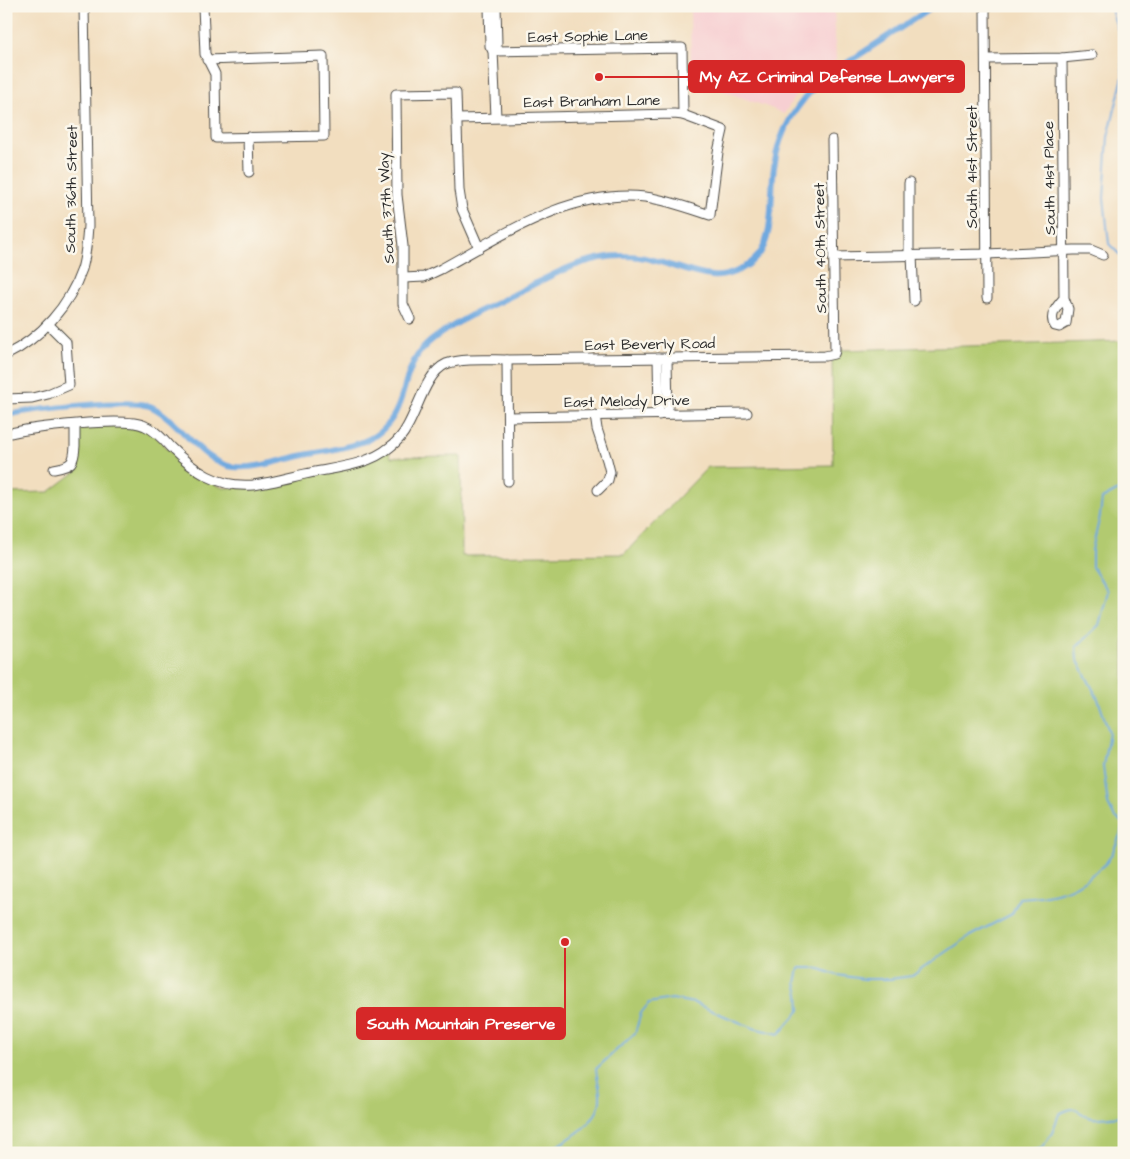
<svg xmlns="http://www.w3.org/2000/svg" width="1130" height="1159" viewBox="0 0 1130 1159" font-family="'Architects Daughter',sans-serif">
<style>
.built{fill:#f7cfd2}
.green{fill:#b2ca6f;stroke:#6e7a4d}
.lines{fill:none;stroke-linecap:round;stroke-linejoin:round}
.stream{stroke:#70a9df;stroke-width:2}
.canal{stroke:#70a9df;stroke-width:6}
.minor-casing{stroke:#494641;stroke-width:11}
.minor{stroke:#fff;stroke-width:9}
.labels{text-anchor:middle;stroke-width:5;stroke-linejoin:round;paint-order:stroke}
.street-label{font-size:15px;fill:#2b2b2b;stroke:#fbf7ec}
.leader{fill:none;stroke:#d62828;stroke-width:2}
.callout-dot{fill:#d62828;stroke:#fbf7ec;stroke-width:2}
.callout{fill:#d62828;stroke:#d62828;stroke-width:2}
.callout-label{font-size:16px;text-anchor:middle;font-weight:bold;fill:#fff}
</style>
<rect width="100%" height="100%" fill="#fbf7ec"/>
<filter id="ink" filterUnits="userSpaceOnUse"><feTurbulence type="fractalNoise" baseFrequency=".02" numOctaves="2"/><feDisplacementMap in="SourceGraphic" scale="10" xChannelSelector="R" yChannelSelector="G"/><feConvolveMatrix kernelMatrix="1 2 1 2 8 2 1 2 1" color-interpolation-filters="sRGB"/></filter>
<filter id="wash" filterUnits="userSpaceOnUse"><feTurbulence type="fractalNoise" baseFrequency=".0096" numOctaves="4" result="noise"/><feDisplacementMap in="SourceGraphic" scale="20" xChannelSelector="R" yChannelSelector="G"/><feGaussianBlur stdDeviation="1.12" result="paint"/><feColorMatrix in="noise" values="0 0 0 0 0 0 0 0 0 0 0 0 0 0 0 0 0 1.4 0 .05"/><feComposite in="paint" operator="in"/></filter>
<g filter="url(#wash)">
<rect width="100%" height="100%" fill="#f2debf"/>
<polygon class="built" points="690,6 834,6 836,60 810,78 797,93 784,114 773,109 691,79"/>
<polygon class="green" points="1124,341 1124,1153 6,1153 6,660 8,583 6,582 6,437 7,493 49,492 78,470 77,432 79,427 129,424 151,432 187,467 201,478 223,488 254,487 389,451 391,457 461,456 462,556 624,554 708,467 833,465 832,361 832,357 836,357 842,350"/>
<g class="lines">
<g class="stream">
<polyline points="1112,6 1112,13 1122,41 1123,77 1108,137 1104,198 1109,244 1124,259"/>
<path d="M544 1153C563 1143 599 1124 600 1100 601 1090 597 1079 596 1069L635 1033 641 1013 649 1003 672 999 694 1003 753 1028 779 1034 800 1010 799 994 796 983 799 968H817L837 975 864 979H890L912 976 968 937 1012 914 1019 898C1049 896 1071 893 1094 873 1098 870 1103 867 1106 863 1115 852 1119 837 1124 824L1114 816 1108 804 1103 766 1109 732 1098 699 1077 659 1076 647 1099 625 1108 591 1092 567V550L1100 516 1102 499 1124 487"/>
<path d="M1027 1153 1042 1147 1052 1133 1059 1114C1082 1102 1075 1115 1092 1118 1101 1119 1114 1116 1124 1116"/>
</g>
<path class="canal" d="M6 415C32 410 132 397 152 407 174 418 188 441 207 455 215 461 224 466 234 467 255 469 279 461 300 456 320 452 342 449 362 442 371 439 380 433 386 426 405 406 403 375 419 353 430 338 451 327 466 318 482 309 499 302 515 294 550 276 585 255 626 256 656 256 682 273 712 276 727 278 747 268 757 257 775 238 770 192 774 167 779 130 797 103 824 78L934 6"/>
</g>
</g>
<g filter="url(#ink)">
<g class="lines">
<g class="minor-casing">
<g id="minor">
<polyline points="203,6 205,54 215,74 216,138 324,136 323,56 207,60"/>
<polyline points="489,6 490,46 493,51 496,117"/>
<polyline points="985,6 987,298"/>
<polyline points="493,51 682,48 683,115"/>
<polyline points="493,51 497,44 496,6"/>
<path d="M1062 58 1064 298 1068 309 1066 323 1059 327 1055 326C1048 316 1057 306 1064 298"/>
<polyline points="986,59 1062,58 1092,55"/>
<polyline points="248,137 249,172"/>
<polyline points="909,183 909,255"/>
<polyline points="912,255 914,301"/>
<polyline points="834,257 987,254 1074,250 1091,250 1103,255"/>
<path d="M404 278 424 277 441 269C503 235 570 189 645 197 667 200 689 208 710 215L718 152 723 130 683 115 674 114 457 119"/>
<polyline points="410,319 403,304 403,246 397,195 396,94 456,93 459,190 462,209 479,248"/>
<path d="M6 355C41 338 69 306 82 269 86 255 87 241 88 226L84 6"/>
<polyline points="658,358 659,415"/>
<polyline points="667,358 668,414"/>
<polyline points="507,360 508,481"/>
<polyline points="6,399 32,398 48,394 69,385 66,342 49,325"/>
<polyline points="595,415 597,429 607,460 610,472 608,480 598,490"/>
<polyline points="508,417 747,413"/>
<path d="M6 434C30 428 125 416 145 426 155 430 163 439 170 447 194 471 218 488 253 485 270 483 288 478 305 474 332 468 368 466 390 447 397 442 403 435 407 427 418 409 426 373 446 364 462 358 489 360 507 360L825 356 834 354 835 351 832 140"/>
<path d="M54 469C72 466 74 463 75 446 75 439 75 432 75 425"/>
</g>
</g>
<use href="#minor" class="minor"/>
</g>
</g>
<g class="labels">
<g class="street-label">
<text transform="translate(588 36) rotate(-1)" y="5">East Sophie Lane</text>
<text transform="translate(592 101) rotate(-1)" y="5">East Branham Lane</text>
<text transform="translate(972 167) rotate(-90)" y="5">South 41st Street</text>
<text transform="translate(1049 178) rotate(-91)" y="5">South 41st Place</text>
<text transform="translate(71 189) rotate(-89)" y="5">South 36th Street</text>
<text transform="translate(386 208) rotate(-93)" y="5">South 37th Way</text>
<text transform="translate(820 248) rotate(-91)" y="5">South 40th Street</text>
<text transform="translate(650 344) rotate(-1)" y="5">East Beverly Road</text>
<text transform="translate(627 401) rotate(-1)" y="5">East Melody Drive</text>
</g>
</g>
<path class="leader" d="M599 77L689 77M565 942L565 1024"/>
<g class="callout-dot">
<circle cx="599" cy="77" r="5"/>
<circle cx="565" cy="942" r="5"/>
</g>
<g class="callout">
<rect x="689" y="61" width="275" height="31" rx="5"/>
<rect x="357" y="1008" width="208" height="31" rx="5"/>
</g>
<g class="callout-label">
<text x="827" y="82">My AZ Criminal Defense Lawyers</text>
<text x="461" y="1029">South Mountain Preserve</text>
</g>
<rect width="1130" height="1159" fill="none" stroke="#fbf7ec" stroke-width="25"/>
</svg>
